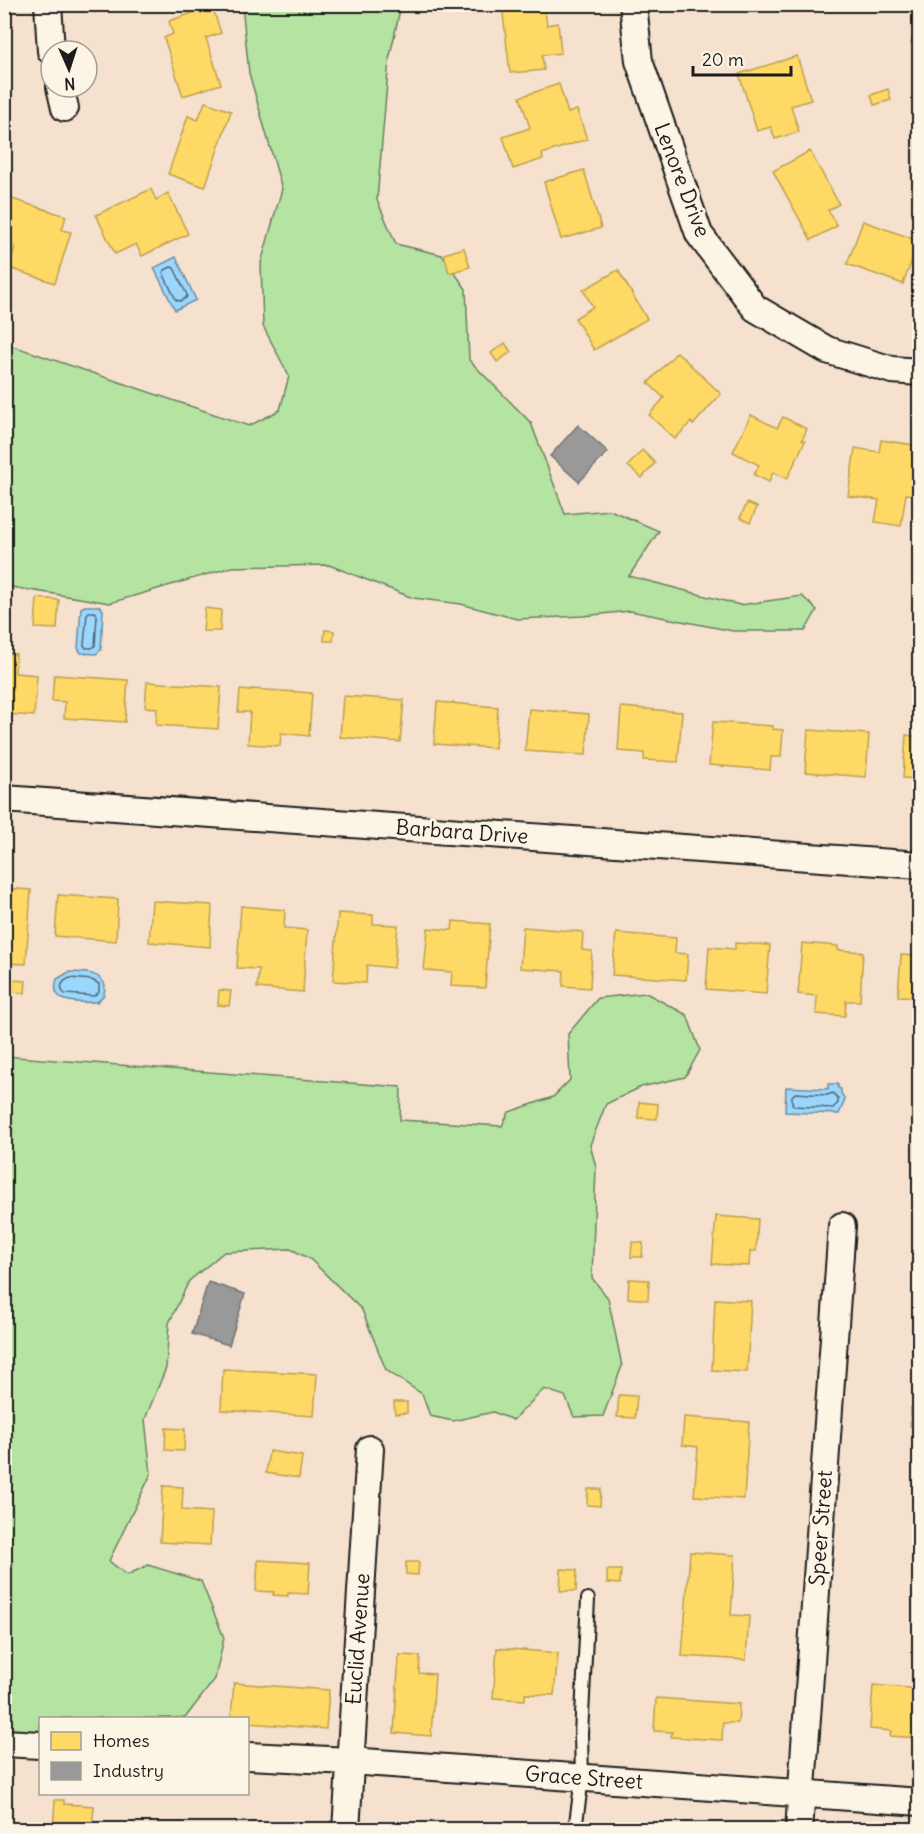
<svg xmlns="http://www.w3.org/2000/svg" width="924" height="1834" viewBox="0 0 924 1834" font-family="Delius,sans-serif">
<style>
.green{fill:#b5e3a2;stroke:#68805f;stroke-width:1.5}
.water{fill:#9bd7fc;stroke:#688ca2;stroke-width:1.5}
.homes{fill:#ffd966;stroke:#bba050;stroke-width:1.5}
.industry{fill:#999;stroke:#747474;stroke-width:1.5}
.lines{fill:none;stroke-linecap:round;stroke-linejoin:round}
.shore{stroke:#4f6776;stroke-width:1.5}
.service-casing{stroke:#1c1c1c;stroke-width:16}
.minor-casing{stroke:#1c1c1c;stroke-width:30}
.service{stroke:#fcf5e5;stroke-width:12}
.minor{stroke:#fcf5e5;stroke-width:26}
.labels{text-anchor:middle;stroke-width:6;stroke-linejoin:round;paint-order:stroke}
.street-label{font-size:21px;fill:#1c1c1c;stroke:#fcf5e5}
</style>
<rect width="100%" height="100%" fill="#f5e1ce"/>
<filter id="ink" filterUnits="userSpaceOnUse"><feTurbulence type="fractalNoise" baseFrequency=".0167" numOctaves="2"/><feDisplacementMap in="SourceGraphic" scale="12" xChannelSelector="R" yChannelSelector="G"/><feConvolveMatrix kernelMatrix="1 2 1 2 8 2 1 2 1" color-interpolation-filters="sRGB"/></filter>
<g filter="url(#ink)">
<g class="green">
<polygon points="242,5 401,5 389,60 377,200 396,244 442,255 466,289 469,360 531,423 565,514 610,510 659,531 629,576 740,605 802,596 817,610 805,631 733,631 630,611 583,616 517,619 461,604 413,598 329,565 232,567 110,603 5,586 4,343 249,426 280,410 289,376 263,326 261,263 282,189 249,73"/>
<polygon points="646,993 687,1015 700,1050 685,1077 641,1087 606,1104 590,1145 596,1167 592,1278 608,1298 622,1366 603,1416 574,1417 565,1396 544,1389 513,1420 493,1412 453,1421 430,1416 422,1394 386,1370 362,1310 310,1259 291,1249 224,1252 189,1281 169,1323 166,1368 145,1419 151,1474 109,1561 127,1575 148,1565 201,1581 224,1638 215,1679 185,1718 40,1718 40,1742 5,1740 4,1056 401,1087 400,1120 502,1126 509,1112 553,1097 570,1080 568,1034 598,998"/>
</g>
<g class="water">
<polygon points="176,257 196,300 175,310 154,268"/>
<polygon points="85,606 100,606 103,610 101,650 96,654 81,653 78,648 81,608"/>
<path d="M69 972C83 973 99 971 105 985L104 995 97 1002C80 1003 48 1005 57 979Z"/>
<polygon points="828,1084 838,1084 838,1088 841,1089 841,1093 845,1100 839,1114 785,1112 786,1087 828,1089"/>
</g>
<g class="homes">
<polygon points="544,4 547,25 558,23 561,53 542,55 544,70 510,73 502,5"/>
<polygon points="213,9 221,33 206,38 221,84 183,96 164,38 173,34 169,21 198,11 199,13"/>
<polygon points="920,16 920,46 911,43"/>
<polygon points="797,56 811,100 791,106 799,132 775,139 771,127 757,131 739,74"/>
<polygon points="559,84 568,113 577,110 587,139 542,154 543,159 513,169 503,137 530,128 520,97"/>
<polygon points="888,89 891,100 874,105 871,95"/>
<polygon points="205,102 231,111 205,187 168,174 188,116 198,120"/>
<polygon points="810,151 839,204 828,210 837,226 811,240 773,171"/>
<polygon points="584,170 601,228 561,239 544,182"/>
<polygon points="151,189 156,200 168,193 188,234 142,256 136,244 115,254 96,215"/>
<polygon points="9,198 66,216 62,230 71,232 55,283 9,268 15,247 4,244 4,210"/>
<polygon points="863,221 919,241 903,284 847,264"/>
<polygon points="464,248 470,267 449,273 444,254"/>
<polygon points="618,270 647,319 594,350 575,318 593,307 583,290"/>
<polygon points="505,343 511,352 497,362 491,353"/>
<polygon points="677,352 721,394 693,425 691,422 675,439 649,415 664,398 648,383"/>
<polygon points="751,415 777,428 783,417 807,429 802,440 805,441 787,479 773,472 769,482 754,475 759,465 733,452"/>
<polygon points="881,440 914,445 912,457 920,458 915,495 906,494 901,526 875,522 879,500 848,496 855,448 879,452"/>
<polygon points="642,450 655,463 642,478 628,466"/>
<polygon points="747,503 757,507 750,523 740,518"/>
<polygon points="37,598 59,600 57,629 35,628"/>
<polygon points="205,608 221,610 220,631 203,631"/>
<polygon points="325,630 334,631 333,641 324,641"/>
<polygon points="4,653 16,654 15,673 37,675 34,716 4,714"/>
<polygon points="54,675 128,680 125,722 64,718 65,702 52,701"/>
<polygon points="147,682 221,687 218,729 156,725 157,708 145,707"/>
<polygon points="251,689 312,693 309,736 281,733 280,746 248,744 250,712 238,712 240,690 251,691"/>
<polygon points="343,696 404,700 400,742 340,737"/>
<polygon points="437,702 498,707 495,748 434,744"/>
<polygon points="621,707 682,712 678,762 644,760 644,753 618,751"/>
<polygon points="529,709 589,714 586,755 525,751"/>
<polygon points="713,722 773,726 772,729 783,730 781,757 771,757 770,770 709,765"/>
<polygon points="808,730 869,734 866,777 805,772"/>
<polygon points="906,735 920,737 920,779 903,778"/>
<polygon points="4,888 31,890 26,964 4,963"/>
<polygon points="58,895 118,899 116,941 55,936"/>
<polygon points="152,901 212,905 210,947 149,942"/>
<polygon points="241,906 285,910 284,928 307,930 303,992 257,988 259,969 237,968"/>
<polygon points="338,913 373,915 373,924 398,925 394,968 367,965 366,983 333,981"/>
<polygon points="453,921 490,924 485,988 451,986 452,972 424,970 428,928 452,930"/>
<polygon points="523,927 583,932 582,950 592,951 590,988 563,986 564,971 520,968"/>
<polygon points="616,933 676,938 675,953 688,954 686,980 612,975"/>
<polygon points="735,943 770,945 766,994 706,989 709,947 735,949"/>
<polygon points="802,943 838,946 838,950 863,952 860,1001 846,1001 845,1016 816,1014 817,996 798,994"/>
<polygon points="901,955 920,956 920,997 898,996"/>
<polygon points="13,980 26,981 25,993 13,992"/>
<polygon points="219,990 231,991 229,1006 218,1005"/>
<polygon points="639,1102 658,1104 657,1119 638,1118"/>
<polygon points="716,1216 758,1219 756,1251 750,1251 749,1266 712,1264"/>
<polygon points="632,1242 643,1243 642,1257 631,1257"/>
<polygon points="918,1253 920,1253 920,1291 916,1290"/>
<polygon points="629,1279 649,1280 648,1300 628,1298"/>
<polygon points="715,1299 751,1301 747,1372 712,1370"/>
<polygon points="223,1369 317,1374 314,1416 221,1410"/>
<polygon points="917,1389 920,1389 920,1442 914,1441 915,1427 910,1426 911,1407 916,1407"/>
<polygon points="619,1395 637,1396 635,1418 617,1417"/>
<polygon points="394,1402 407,1402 407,1413 395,1414"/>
<polygon points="684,1417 749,1422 744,1499 694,1496 698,1447 682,1445"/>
<polygon points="166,1428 185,1429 184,1451 165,1450"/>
<polygon points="269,1451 302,1456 299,1478 266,1473"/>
<polygon points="163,1486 183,1487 182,1510 212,1512 210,1545 160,1542"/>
<polygon points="588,1489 601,1489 600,1506 587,1505"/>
<polygon points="690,1552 735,1555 731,1615 749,1616 746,1660 682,1656"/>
<polygon points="258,1560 310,1563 308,1594 288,1593 288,1596 273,1595 274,1592 256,1591"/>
<polygon points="406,1562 419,1562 418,1575 406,1574"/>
<polygon points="561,1569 577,1570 576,1591 560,1591"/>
<polygon points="607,1570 621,1570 620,1584 607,1583"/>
<polygon points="497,1648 558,1653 554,1695 525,1694 525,1700 493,1698"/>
<polygon points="399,1655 420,1656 419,1673 435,1674 431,1736 394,1733"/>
<polygon points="234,1683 329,1690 326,1729 248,1723 248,1718 231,1718"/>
<polygon points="873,1685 920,1689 920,1733 918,1733 917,1738 890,1736 891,1731 870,1729"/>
<polygon points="656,1698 739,1704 738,1723 723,1723 722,1740 671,1737 672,1732 654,1731"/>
<polygon points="55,1800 64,1800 64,1804 94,1806 92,1830 53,1830"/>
<polygon points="460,1823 505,1826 504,1830 460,1830"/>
</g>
<g class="industry">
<polygon points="578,425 608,452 579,482 550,456"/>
<polygon points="208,1282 245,1294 229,1345 192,1334"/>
</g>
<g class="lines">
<g class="shore">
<polygon points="171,267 174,268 187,295 186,298 180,301 176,300 163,273 165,270"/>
<polygon points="89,612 95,612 97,615 95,646 92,648 86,648 84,645 87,614"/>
<path d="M70 978 92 980 99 984V992L94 996 65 994C58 988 62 981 70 978Z"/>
<polygon points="795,1093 827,1095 833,1093 838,1099 838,1103 833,1108 794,1106 792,1103 792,1096"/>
</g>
<g class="service-casing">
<polyline id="service" points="575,1830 582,1778 581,1734 588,1599"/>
</g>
<g class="minor-casing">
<g id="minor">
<polyline points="48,4 51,51"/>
<polyline points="633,4 639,61 699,234 755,308 827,350 892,370 920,372"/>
<polyline points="60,87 65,108"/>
<polyline points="4,799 920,865"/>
<polyline points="4,1743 40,1745"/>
<polyline points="248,1756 350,1761 920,1802"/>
<polyline points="346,1830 370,1449"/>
<polyline points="799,1830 842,1226"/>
</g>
</g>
<use href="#service" class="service"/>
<use href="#minor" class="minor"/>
</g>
</g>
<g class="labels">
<g class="street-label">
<text transform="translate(682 180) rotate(69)" y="7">Lenore Drive</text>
<text transform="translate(462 832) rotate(4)" y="7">Barbara Drive</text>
<text transform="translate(821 1528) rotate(-86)" y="7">Speer Street</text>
<text transform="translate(358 1639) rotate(-86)" y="7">Euclid Avenue</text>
<text transform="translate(584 1778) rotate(4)" y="7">Grace Street</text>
</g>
</g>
<rect width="924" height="1834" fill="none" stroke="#fcf5e5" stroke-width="24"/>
<rect x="12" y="12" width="900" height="1810" fill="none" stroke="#1c1c1c" stroke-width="2" filter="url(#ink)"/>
<rect x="39" y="1717" width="210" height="78" fill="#fcf5e5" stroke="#a29e95" stroke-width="1.5"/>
<rect x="51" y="1732" width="30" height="18" fill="#ffd966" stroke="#a29e95" stroke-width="1.5"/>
<text x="93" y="1747" font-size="18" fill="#1c1c1c">Homes</text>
<rect x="51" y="1762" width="30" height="18" fill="#999999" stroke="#a29e95" stroke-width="1.5"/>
<text x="93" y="1777" font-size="18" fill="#1c1c1c">Industry</text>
<g transform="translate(69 69) rotate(177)"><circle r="28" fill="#fcf5e5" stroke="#a29e95" stroke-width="1.5"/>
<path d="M0-4.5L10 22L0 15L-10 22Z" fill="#1c1c1c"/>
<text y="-9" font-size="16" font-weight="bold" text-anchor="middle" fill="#1c1c1c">N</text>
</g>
<path d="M693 66v9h98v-9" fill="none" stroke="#1c1c1c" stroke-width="3"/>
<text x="702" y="66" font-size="18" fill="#1c1c1c" stroke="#fcf5e5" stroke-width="4.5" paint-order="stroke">20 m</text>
</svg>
